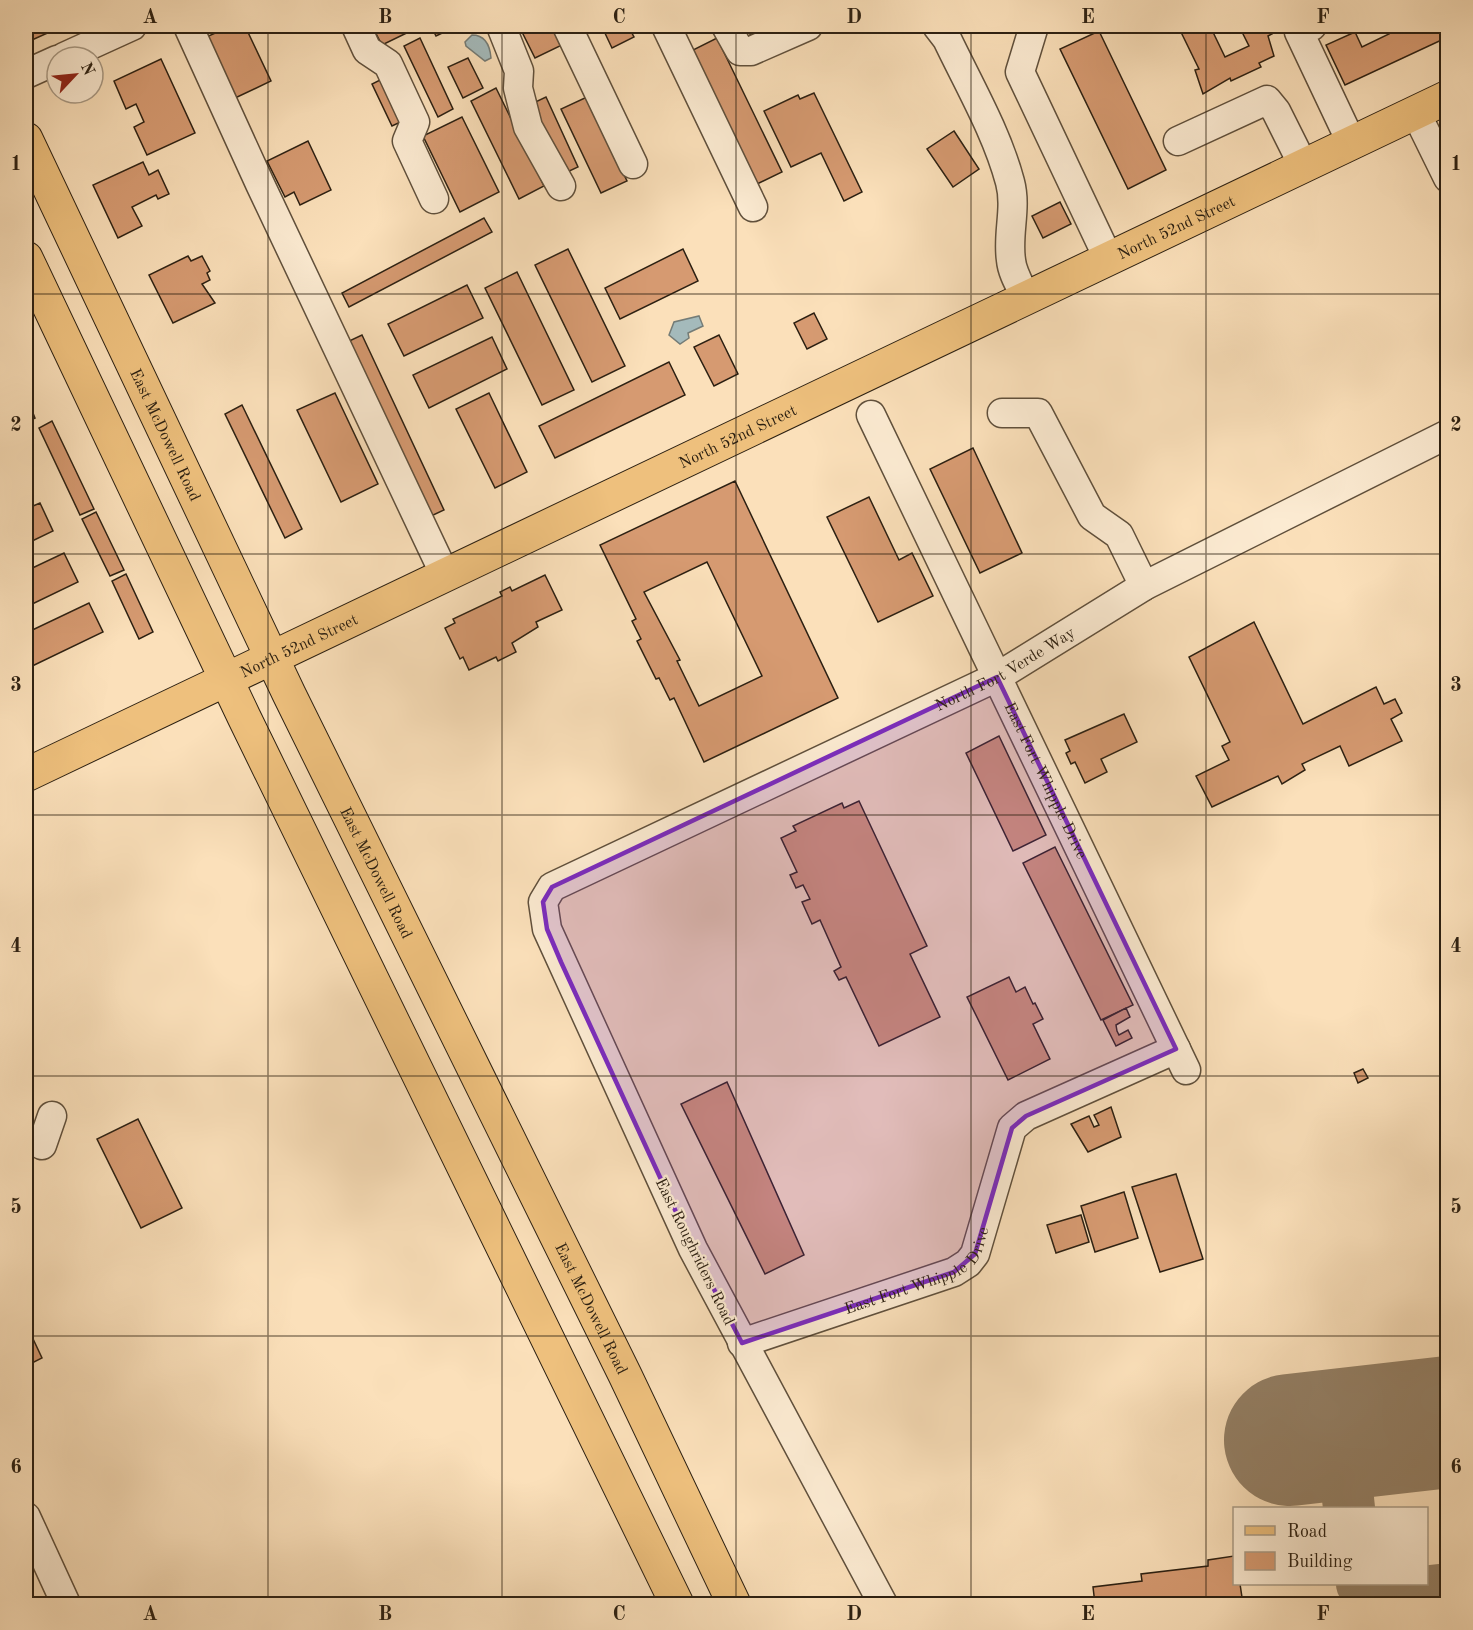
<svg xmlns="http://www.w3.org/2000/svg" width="1473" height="1630" viewBox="0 0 1473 1630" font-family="'Old Standard TT',serif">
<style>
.water{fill:#a4babb;stroke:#747c77;stroke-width:1.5}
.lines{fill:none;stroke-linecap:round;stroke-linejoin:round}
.taxiway{stroke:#948066;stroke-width:52}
.runway{stroke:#948066;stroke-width:132}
.building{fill:#d69a71;stroke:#2c2012;stroke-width:1.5;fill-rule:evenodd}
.minor-casing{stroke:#60503c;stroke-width:31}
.major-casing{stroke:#2c2012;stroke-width:35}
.minor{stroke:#fcebd2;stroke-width:28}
.major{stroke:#eec07d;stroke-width:33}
.marked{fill:#7b2cbf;fill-opacity:0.2;stroke:#7b2cbf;stroke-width:4.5;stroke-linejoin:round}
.grid{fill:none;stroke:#2c2012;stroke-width:1.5;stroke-opacity:0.55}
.labels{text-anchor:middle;stroke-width:4.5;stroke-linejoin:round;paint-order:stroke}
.street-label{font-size:16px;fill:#2c2012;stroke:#fcebd2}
.neatline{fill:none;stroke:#2c2012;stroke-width:2}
.grid-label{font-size:20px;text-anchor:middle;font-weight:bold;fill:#2c2012}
</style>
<rect width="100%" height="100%" fill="#fbe0ba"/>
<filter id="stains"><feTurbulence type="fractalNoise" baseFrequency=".00333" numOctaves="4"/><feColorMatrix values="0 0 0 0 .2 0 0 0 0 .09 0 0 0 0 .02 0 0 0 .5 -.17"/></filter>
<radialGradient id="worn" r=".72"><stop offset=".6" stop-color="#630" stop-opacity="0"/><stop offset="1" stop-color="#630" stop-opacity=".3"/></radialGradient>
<g class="water">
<path d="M472 35C485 35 490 46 491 58L485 61 466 46 465 42Z"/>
<polygon points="699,316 703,326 688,333 689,338 680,344 669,335 674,322"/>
</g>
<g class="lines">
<g class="taxiway">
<polyline points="1341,1434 1349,1508"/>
<polyline points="1362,1584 1376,1594 1385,1596 1448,1589"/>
</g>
<polyline class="runway" points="1290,1440 1448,1422"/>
</g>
<g class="building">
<polygon points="26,26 63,26 32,40"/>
<polygon points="231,26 245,26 271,81 233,99 204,38"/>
<polygon points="372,26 418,26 419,27 382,45"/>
<polygon points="431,26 457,26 436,36"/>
<polygon points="519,26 553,26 562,45 535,58"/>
<polygon points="610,26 628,26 634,37 612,48 603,29"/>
<polygon points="746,26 781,26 754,42"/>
<polygon points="1178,26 1210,26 1225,57 1249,46 1239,26 1268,26 1272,34 1268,36 1274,56 1259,63 1261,67 1231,81 1230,78 1203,94 1195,70 1199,69"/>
<polygon points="1385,26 1448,26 1448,37 1345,85 1326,45 1355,32 1362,47 1389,34"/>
<polygon points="1099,31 1166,170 1128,189 1060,49"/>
<polygon points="420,38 453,109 438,117 404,46"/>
<polygon points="717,38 782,172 755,185 691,51"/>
<polygon points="468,58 483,88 463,98 448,67"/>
<polygon points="161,59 195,133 147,155 134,127 144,122 136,104 126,109 114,81"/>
<polygon points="386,77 407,119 392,126 372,84"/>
<polygon points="496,88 544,186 519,199 471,101"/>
<polygon points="814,93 862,192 844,201 821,153 791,167 764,111 798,95 800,99"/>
<polygon points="546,97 578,167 563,174 531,104"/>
<polygon points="587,97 627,181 601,193 561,109"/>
<polygon points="462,117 499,192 460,212 423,136"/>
<polygon points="954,131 979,169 953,187 927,149"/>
<polygon points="308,141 331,190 300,205 294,192 285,197 267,161"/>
<polygon points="143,162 149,175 158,170 169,194 158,199 156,195 132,207 142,226 118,238 93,185"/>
<polygon points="1060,202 1071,224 1043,238 1032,216"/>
<polygon points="484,218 492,232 349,307 342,293"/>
<polygon points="568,249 625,366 592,382 535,265"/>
<polygon points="683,249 698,281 620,319 605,288"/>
<polygon points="188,256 191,261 202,256 210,271 207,273 210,280 202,284 215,303 173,323 149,275"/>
<polygon points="517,272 574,390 542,405 485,288"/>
<polygon points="467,285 483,318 404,356 388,324"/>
<polygon points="814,313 827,339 807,349 794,323"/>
<polygon points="362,335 444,510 429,517 347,342"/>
<polygon points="719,335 738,374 714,386 694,347"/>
<polygon points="492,337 507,369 429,408 413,375"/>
<polygon points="669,362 685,395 555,458 539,426"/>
<polygon points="335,393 378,484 341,502 297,410"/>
<polygon points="489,393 527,472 495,488 456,409"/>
<polygon points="29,403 35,418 26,422 26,404"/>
<polygon points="242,405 302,529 285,538 225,414"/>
<polygon points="52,421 94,509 80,515 39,428"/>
<polygon points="973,448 1022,553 980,573 930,469"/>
<path d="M735 481 838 698 704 762 674 698 670 700 659 678 656 679 637 641 641 639 632 621 636 619 600 545ZM707 562 762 676 699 706 677 661 680 660 644 592Z"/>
<polygon points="869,497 899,560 912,553 933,596 878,622 827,517"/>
<polygon points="40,503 53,531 26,544 26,509"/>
<polygon points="96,512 124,570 110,576 82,519"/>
<polygon points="64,553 78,582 26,607 26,571"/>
<polygon points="126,574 153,632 139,639 112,581"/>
<polygon points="545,575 562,610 536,622 538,627 512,643 516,652 498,661 496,657 469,670 463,657 460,659 445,628 455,623 453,619 502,596 500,592 510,587 512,591"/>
<polygon points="89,603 103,632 26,669 26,633"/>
<polygon points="1254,622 1303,724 1376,687 1384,704 1395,699 1402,713 1391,719 1402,741 1349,766 1340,746 1302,764 1305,770 1282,784 1278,776 1212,807 1196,776 1229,760 1222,746 1230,742 1189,657"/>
<polygon points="1124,714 1137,742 1101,759 1107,772 1085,783 1075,762 1071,764 1066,753 1070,751 1065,740"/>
<polygon points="999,736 1046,835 1013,851 966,753"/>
<polygon points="859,801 927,946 910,954 940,1017 879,1046 846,977 839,980 834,971 841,967 820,920 812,924 802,902 810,899 803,885 796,888 790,875 797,872 781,838 796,831 793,826 842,803 844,808"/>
<polygon points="1055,847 1133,1005 1101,1020 1023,863"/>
<polygon points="1009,977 1016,992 1025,987 1033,1004 1035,1003 1043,1019 1033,1024 1050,1059 1008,1080 967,997"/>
<polygon points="1126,1008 1130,1017 1116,1025 1117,1031 1119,1035 1128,1030 1132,1038 1116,1046 1103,1020"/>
<polygon points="1363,1069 1368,1078 1358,1083 1354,1073"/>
<polygon points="727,1082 804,1255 765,1274 681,1104"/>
<polygon points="1111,1107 1121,1137 1088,1152 1071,1124 1089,1116 1094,1127 1099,1125 1094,1115"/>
<polygon points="138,1119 182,1208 141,1228 97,1139"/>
<polygon points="1176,1174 1203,1259 1160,1272 1132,1187"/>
<polygon points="1124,1192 1138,1238 1095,1252 1081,1206"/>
<polygon points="1081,1215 1089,1242 1056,1253 1047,1225"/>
<polygon points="26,1324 42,1358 26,1366"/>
<polygon points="1234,1556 1234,1584 1240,1584 1243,1604 1095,1604 1093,1587 1142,1581 1141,1574 1208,1566 1208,1560"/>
</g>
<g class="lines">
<g class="minor-casing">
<g id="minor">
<polyline points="188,26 260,184 445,575"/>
<polyline points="356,26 367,50 388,64 415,122 407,141 434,199"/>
<polyline points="501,26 519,71 518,88 528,127 561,186"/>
<polyline points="567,26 633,164"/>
<polyline points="666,26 753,207"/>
<polyline points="726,26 740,51 751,51 808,26"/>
<path d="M937 26 947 39C969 85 997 133 1010 182 1017 208 1007 234 1011 260 1012 273 1021 287 1026 298"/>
<polyline points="1034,26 1020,72 1109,260"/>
<polyline points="1312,26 1299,32 1352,144"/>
<polyline points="64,57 132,26"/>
<polyline points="26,74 57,60"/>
<polyline points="1416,113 1448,178"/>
<polyline points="1178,141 1267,100 1276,111 1304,167"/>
<polyline points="1002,413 1038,413 1092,516 1119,535 1144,586"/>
<path id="s1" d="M871 415 1186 1070"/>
<polyline points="42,1145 52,1116"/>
<path id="s2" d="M742 1343 954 1272 968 1263 975 1254 1012 1128 1026 1116 1176 1049"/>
<polyline points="26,1517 66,1604"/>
<path id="s3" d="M883 1604 693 1249 547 929 543 902 552 887 997 677 1144 586 1448 434"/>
</g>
</g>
<g class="major-casing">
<g id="major">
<path id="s4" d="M26 139 289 694 625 1375 734 1604"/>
<polyline points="26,258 244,717 677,1604"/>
<path id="s5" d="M26 775 1448 97"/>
</g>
</g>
<use href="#minor" class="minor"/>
<use href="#major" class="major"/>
</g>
<path class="marked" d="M997 677 1176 1049 1026 1116 1012 1128 975 1254 954 1272 742 1343 693 1249 561 962 547 929 543 902 552 887Z"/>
<path class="grid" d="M268 26V1604M502 26V1604M736 26V1604M971 26V1604M1206 26V1604M26 294H1448M26 554H1448M26 815H1448M26 1076H1448M26 1336H1448"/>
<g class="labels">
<g class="street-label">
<text dy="6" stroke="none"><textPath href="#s5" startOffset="1274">North 52nd Street</textPath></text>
<text dy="6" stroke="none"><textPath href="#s4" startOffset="327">East McDowell Road</textPath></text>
<text dy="6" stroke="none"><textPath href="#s5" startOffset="788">North 52nd Street</textPath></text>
<text dy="6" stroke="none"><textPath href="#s5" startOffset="302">North 52nd Street</textPath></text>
<text dy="6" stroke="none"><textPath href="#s3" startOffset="1302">North Fort Verde Way</textPath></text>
<text dy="6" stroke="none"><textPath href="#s1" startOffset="405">East Fort Whipple Drive</textPath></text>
<text dy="6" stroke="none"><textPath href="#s4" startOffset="813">East McDowell Road</textPath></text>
<text transform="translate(696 1251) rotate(64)" y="6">East Roughriders Road</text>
<text dy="6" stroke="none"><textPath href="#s2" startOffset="194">East Fort Whipple Drive</textPath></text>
<text dy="6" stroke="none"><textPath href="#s4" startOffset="1299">East McDowell Road</textPath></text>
</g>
</g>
<rect width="1473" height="1630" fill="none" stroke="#fbe0ba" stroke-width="66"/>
<rect x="1233" y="1507" width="195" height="78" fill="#fcebd2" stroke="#a99a85" stroke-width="1.5"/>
<rect x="1245" y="1526" width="30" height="9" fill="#eec07d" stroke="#a99a85" stroke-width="1.5"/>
<text x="1287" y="1537" font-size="18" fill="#2c2012">Road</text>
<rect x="1245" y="1552" width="30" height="18" fill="#d69a71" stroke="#a99a85" stroke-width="1.5"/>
<text x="1287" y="1567" font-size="18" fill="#2c2012">Building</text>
<g transform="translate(75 75) rotate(64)"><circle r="28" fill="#fcebd2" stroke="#a99a85" stroke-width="1.5"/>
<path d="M0-4.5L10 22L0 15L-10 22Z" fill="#8f2418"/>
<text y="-9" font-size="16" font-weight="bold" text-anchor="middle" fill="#2c2012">N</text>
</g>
<rect x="33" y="33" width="1407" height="1564" class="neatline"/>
<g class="grid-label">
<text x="150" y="23">A</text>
<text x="385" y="23">B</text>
<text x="619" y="23">C</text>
<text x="854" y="23">D</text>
<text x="1088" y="23">E</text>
<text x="1323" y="23">F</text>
<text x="16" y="170">1</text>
<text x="1456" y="170">1</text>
<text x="16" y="431">2</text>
<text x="1456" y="431">2</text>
<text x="16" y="691">3</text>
<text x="1456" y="691">3</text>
<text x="16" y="952">4</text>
<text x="1456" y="952">4</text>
<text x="16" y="1213">5</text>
<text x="1456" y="1213">5</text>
<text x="16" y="1473">6</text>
<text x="1456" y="1473">6</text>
<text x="150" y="1620">A</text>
<text x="385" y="1620">B</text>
<text x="619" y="1620">C</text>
<text x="854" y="1620">D</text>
<text x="1088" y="1620">E</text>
<text x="1323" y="1620">F</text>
</g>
<rect width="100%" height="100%" filter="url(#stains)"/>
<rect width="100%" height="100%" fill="url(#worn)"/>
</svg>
